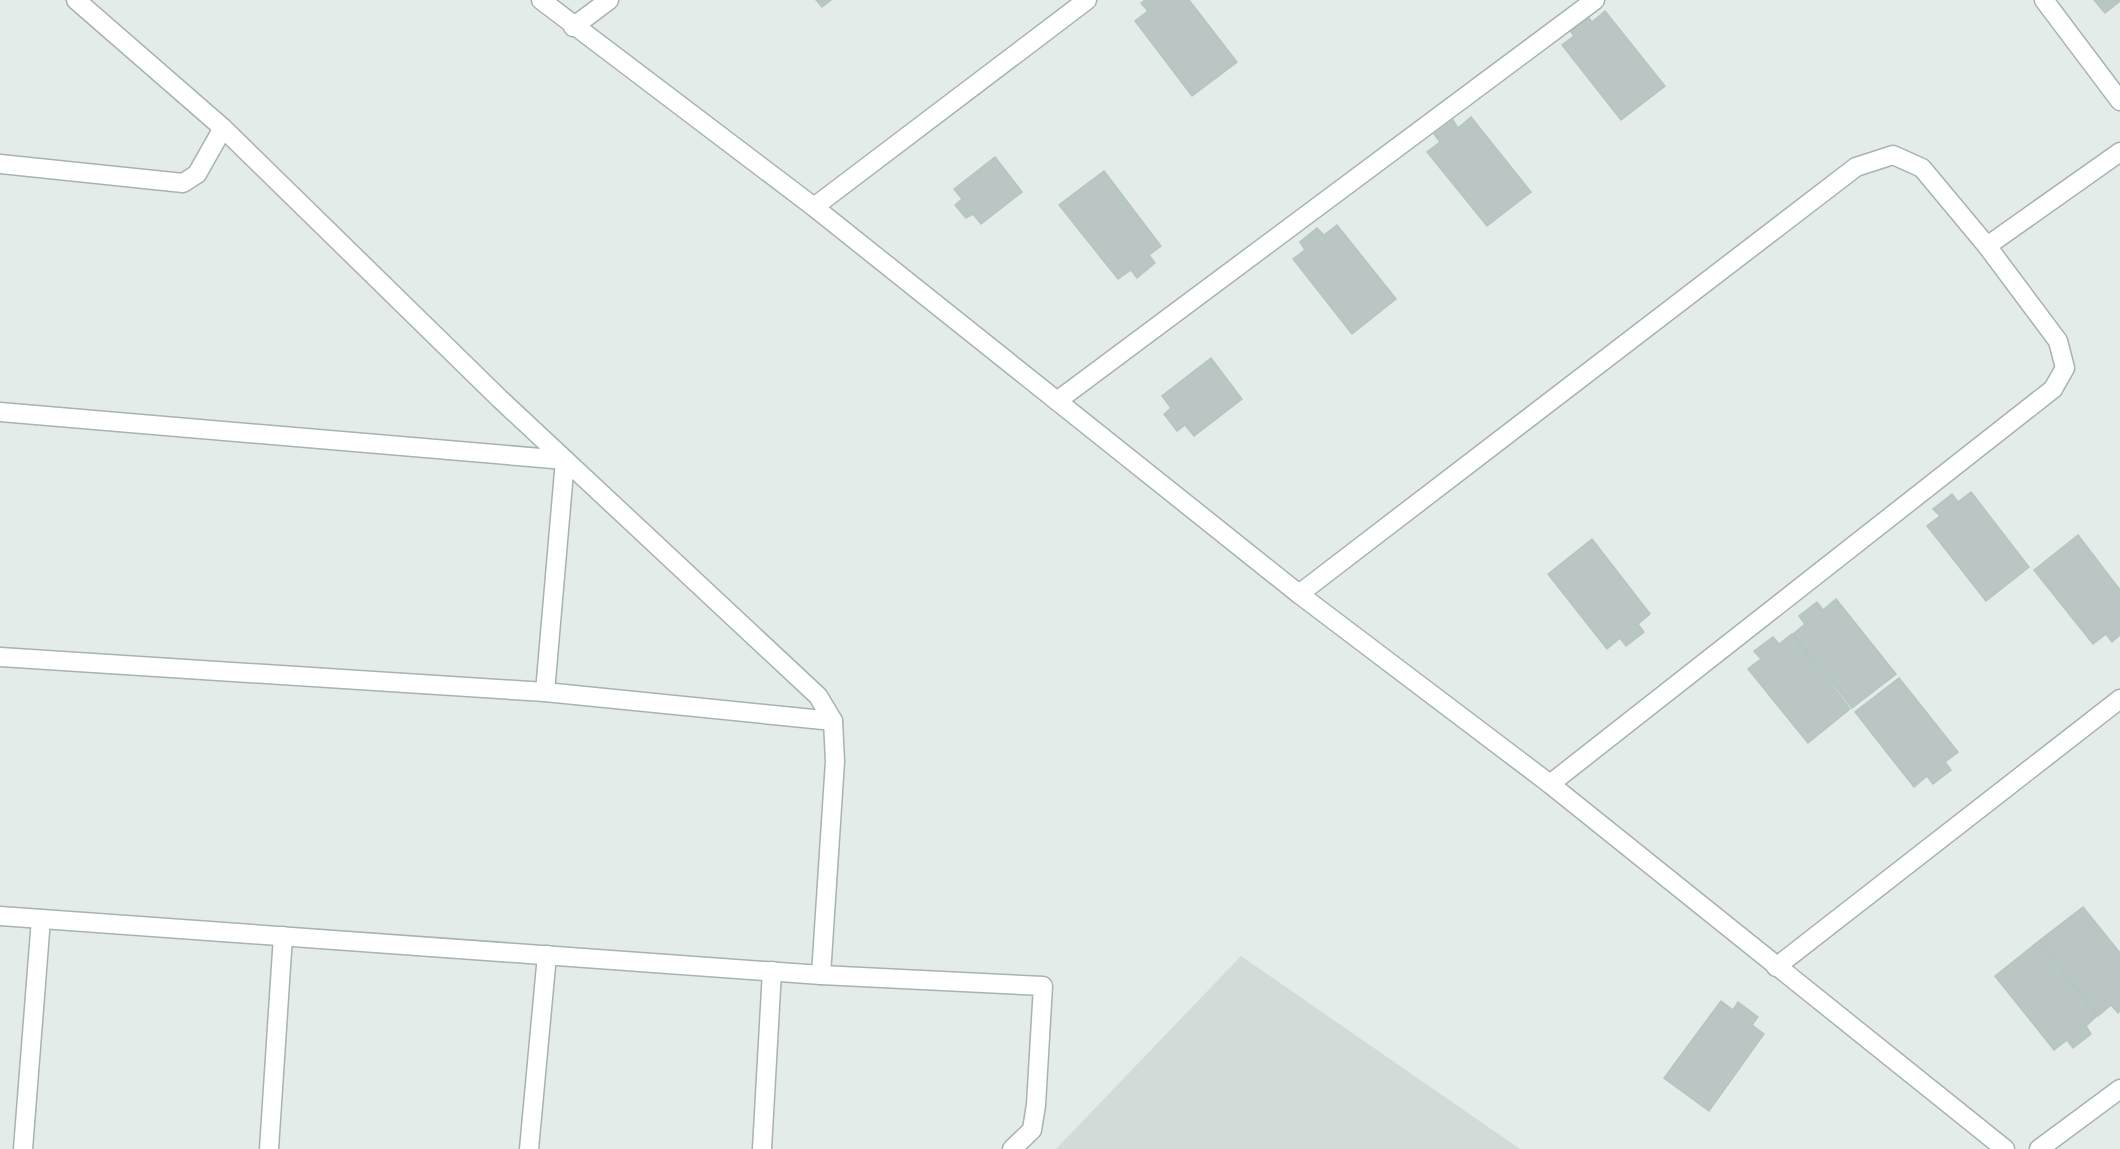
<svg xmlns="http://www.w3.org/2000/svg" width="2120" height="1149" viewBox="0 0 2120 1149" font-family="'PT Sans Narrow',sans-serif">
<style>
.built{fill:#d2dbd8}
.building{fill:#b9c6c3;stroke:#b6c5c1;stroke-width:1.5}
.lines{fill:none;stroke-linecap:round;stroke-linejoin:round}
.minor-casing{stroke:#a6b3b1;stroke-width:21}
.minor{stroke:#fff;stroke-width:18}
</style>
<rect width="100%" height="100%" fill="#e3ece9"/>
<polygon class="built" points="1241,956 1520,1149 1056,1149"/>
<g class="building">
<polygon points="816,0 831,0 822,7"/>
<polygon points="1145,0 1189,0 1237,62 1192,96 1135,21 1148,11 1141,3"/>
<polygon points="2094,0 2120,0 2120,1 2105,13"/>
<polygon points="1605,11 1665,86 1621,120 1562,45 1574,36 1568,28 1586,14 1592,22"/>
<polygon points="1471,117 1531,192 1487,226 1427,152 1440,142 1434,134 1453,120 1458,128"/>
<polygon points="995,157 1022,192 981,224 973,214 966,218 955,205 962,199 954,189"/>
<polygon points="1104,171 1161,246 1149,255 1155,263 1137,278 1131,270 1118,279 1059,205"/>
<polygon points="1337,225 1396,299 1352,334 1293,259 1305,250 1300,242 1317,228 1324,235"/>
<polygon points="1211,358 1242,399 1194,436 1185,425 1177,431 1164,414 1171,408 1162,396"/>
<polygon points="1971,492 2029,567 1986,601 1927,526 1940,516 1933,509 1952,494 1958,502"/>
<polygon points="2078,535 2120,590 2120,635 2112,642 2106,634 2093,644 2034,570"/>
<polygon points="1592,539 1650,614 1638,624 1644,632 1626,646 1620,638 1607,649 1548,574"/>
<polygon points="1836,599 1896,674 1852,708 1793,634 1805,624 1799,616 1817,602 1823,610"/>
<polygon points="1792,634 1850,709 1808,743 1748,669 1761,659 1754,651 1773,637 1779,644"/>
<polygon points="1899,678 1958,752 1945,762 1951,770 1933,784 1927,776 1914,787 1855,712"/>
<polygon points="2083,907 2120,953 2120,1011 2118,1013 2111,1005 2098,1016 2039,941"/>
<polygon points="2039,941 2097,1016 2086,1026 2091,1034 2073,1048 2067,1040 2054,1050 1995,976"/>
<polygon points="1721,1001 1733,1010 1738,1002 1758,1017 1752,1025 1764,1034 1709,1111 1664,1078"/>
</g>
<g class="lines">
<g class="minor-casing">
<g id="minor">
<polyline points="76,0 223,128 500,399 818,696 833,721 835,761 821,975"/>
<polyline points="541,0 814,207 1299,594 1550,784 2005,1149"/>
<polyline points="2044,0 2120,101"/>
<polyline points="573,27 609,0"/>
<polyline points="0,164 183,183 197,174 223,128"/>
<polyline points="814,207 1087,0"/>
<polyline points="1987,246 2120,152"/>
<polyline points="1057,401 1595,0"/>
<polyline points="0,412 565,460 545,692"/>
<polyline points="1299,594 1856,167 1893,155 1922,168 1987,246 2058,341 2065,368 2053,389 1550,784"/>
<polyline points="0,657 545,692 833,721"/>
<polyline points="0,916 821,975 1043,986 1036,1105 1032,1130 1012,1149"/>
<polyline points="1776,967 2120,699"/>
<polyline points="23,1149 41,919"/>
<polyline points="269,1149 283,936"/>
<polyline points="529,1149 547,955"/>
<polyline points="762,1149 772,971"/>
<polyline points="2039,1149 2120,1089"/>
</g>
</g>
<use href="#minor" class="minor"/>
</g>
</svg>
